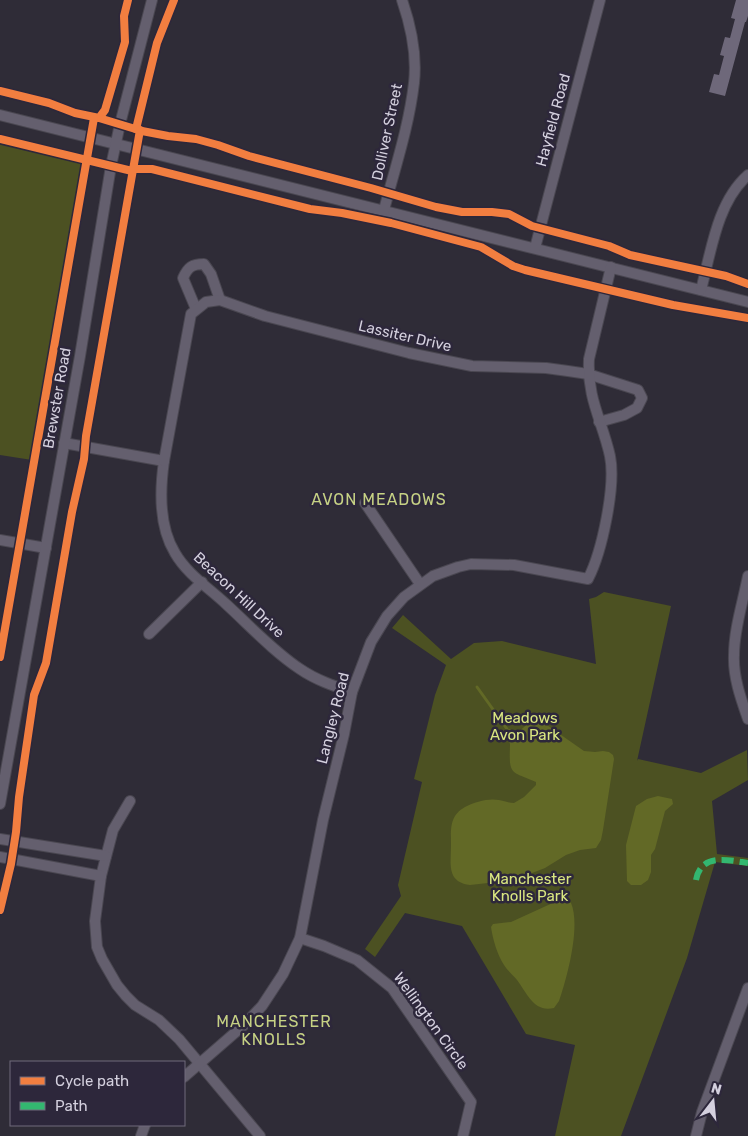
<svg xmlns="http://www.w3.org/2000/svg" width="748" height="1136" viewBox="0 0 748 1136" font-family="Rubik,sans-serif">
<style>
.green{fill:#4c5122}
.water{fill:#626926}
.lines{fill:none;stroke-linecap:round;stroke-linejoin:round}
.stream{stroke:#626926;stroke-width:3}
.building{fill:#6e687a}
.minor-casing{stroke:#4a4751;stroke-width:12}
.minor{stroke:#645f6e;stroke-width:10}
.quiet{stroke:#33b770;stroke-width:6;stroke-dasharray:12 6;stroke-linecap:butt}
.cycleway-casing{stroke:#2d273b;stroke-width:11}
.cycleway{stroke:#f27e40;stroke-width:8}
.labels{text-anchor:middle;stroke-width:5;stroke-linejoin:round;paint-order:stroke}
.street-label{font-size:15px;fill:#d4d0de;stroke:#2d273b}
.park-label{font-size:15px;fill:#dae780;stroke:#2d273b}
.neighbourhood-label{font-size:16px;letter-spacing:1px;fill:#c6d184;stroke:#2d273b}
</style>
<rect width="100%" height="100%" fill="#2f2c37"/>
<g class="green">
<polygon points="0,140 85,161 32,460 0,455"/>
<polygon points="604,592 671,606 637,761 638,759 701,773 747,750 748,780 712,801 717,854 748,858 748,866 715,862 687,958 621,1136 555,1136 575,1045 526,1034 462,926 405,913 375,957 365,949 401,896 398,885 422,782 414,779 435,695 446,665 392,628 403,615 451,659 474,643 502,641 596,664 589,599 596,597"/>
</g>
<g class="water">
<path d="M538 721 544 723 584 751 595 752 603 751 609 752 613 755 614 759 603 830 601 840 596 848 580 850 566 855 545 868 514 880 470 885C446 882 451 863 451 845 451 830 449 816 465 807 475 802 488 798 499 800 504 801 509 803 514 803L524 797 536 785V782C510 771 509 775 510 745 510 740 505 736 506 730L510 729 517 733 530 722Z"/>
<polygon points="658,796 672,799 673,804 665,811 655,849 651,855 651,872 648,880 641,885 631,885 627,881 626,845 636,806 647,799"/>
<path d="M566 900 571 903C581 926 567 978 559 1001L554 1008C534 1013 527 993 517 980 513 975 507 970 504 965 497 954 493 940 491 927L493 924 511 922 557 901Z"/>
</g>
<g class="lines">
<polyline class="stream" points="477,687 507,729"/>
</g>
<polygon class="building" points="736,0 748,0 748,16 746,22 745,22 725,96 709,92 714,74 719,75 724,56 720,55 725,37 730,38 735,19 731,18"/>
<g class="lines">
<g class="minor-casing">
<g id="minor">
<polyline points="0,115 748,302"/>
<path d="M384 210C395 168 409 126 414 83 417 56 411 26 402 0"/>
<polyline points="535,248 600,0"/>
<path d="M701 290C711 252 717 202 748 175"/>
<path d="M196 309 183 278C188 267 192 264 204 264L211 274 220 300"/>
<path d="M64 443 164 461C160 489 159 527 175 553 187 574 209 588 226 604 250 626 273 651 300 669 316 680 334 686 352 692"/>
<polyline points="164,461 191,314 206,302 220,300 265,316 409,353 472,366 546,368 568,371 588,374 638,390 642,398 637,408 624,415 599,422"/>
<polyline points="365,503 420,584"/>
<polyline points="0,540 46,548"/>
<path d="M748 576C743 602 734 629 734 655 733 677 741 699 748 719"/>
<polyline points="149,634 202,582"/>
<polyline points="130,801 113,830 101,876 95,921 97,947 102,959 117,985 126,996 135,1005 159,1020 179,1039 260,1136"/>
<polyline points="0,804 80,356 111,166 120,124 152,0"/>
<polyline points="0,839 106,856"/>
<polyline points="0,857 101,876"/>
<polyline points="300,938 324,946 357,960 392,988 471,1102 463,1136"/>
<path d="M184 1077 245 1024 262 1006 283 974 300 938 323 820 344 734 352 692 371 642 387 616 404 597 433 576 458 567 471 564 514 565 588 579C602 552 616 486 610 456 602 420 587 399 589 359L611 267"/>
<polyline points="141,1136 145,1125"/>
<polyline points="696,1136 702,1112 748,988"/>
</g>
</g>
<use href="#minor" class="minor"/>
<path class="quiet" d="M696 880C701 853 727 860 748 863"/>
<g class="cycleway-casing">
<g id="cycleway">
<polyline points="0,91 49,103 75,113 99,118 105,110 125,42 124,16 128,0"/>
<polyline points="99,118 142,131 168,136 196,139 218,145 249,156 371,188 436,207 462,212 492,212 509,214 532,226 609,246 630,255 726,276 748,284"/>
<polyline points="136,129 157,43 174,0"/>
<polyline points="0,139 132,171"/>
<polyline points="133,169 152,169 310,209 342,213 391,223 481,247 513,266 525,270 673,305 748,318"/>
<polyline points="0,657 94,118"/>
<polyline points="0,910 11,864 16,832 19,797 34,695 46,663 72,512 84,459 86,436 140,130"/>
</g>
</g>
<use href="#cycleway" class="cycleway"/>
</g>
<g class="labels">
<g class="street-label">
<text transform="translate(553 120) rotate(-75)" y="5">Hayfield Road</text>
<text transform="translate(387 132) rotate(-78)" y="5">Dolliver Street</text>
<text transform="translate(405 336) rotate(13)" y="5">Lassiter Drive</text>
<text transform="translate(57 398) rotate(-80)" y="5">Brewster Road</text>
<text transform="translate(239 595) rotate(43)" y="5">Beacon Hill Drive</text>
<text transform="translate(333 718) rotate(-76)" y="5">Langley Road</text>
<text transform="translate(431 1021) rotate(54)" y="5">Wellington Circle</text>
</g>
<g class="park-label">
<text x="525" y="723">Meadows<tspan x="525" dy="17">Avon Park</tspan></text>
<text x="530" y="884">Manchester<tspan x="530" dy="17">Knolls Park</tspan></text>
</g>
<g class="neighbourhood-label">
<text x="379" y="505">AVON MEADOWS</text>
<text x="274" y="1027">MANCHESTER<tspan x="274" dy="18">KNOLLS</tspan></text>
</g>
</g>
<rect x="10" y="1061" width="175" height="65" fill="#2d273b" stroke="#706b7c"/>
<rect x="20" y="1077" width="25" height="8" fill="#f27e40" stroke="#706b7c"/>
<text x="55" y="1086" font-size="15" fill="#d4d0de">Cycle path</text>
<rect x="20" y="1102" width="25" height="8" fill="#33b770" stroke="#706b7c"/>
<text x="55" y="1111" font-size="15" fill="#d4d0de">Path</text>
<g transform="translate(713 1101) rotate(16)" stroke="#2d273b" stroke-width="4" paint-order="stroke">
<path d="M0-4L9 19L0 12L-9 19Z" fill="#d4d0de"/>
<text y="-8" font-size="14" font-weight="bold" text-anchor="middle" fill="#d4d0de">N</text>
</g>
</svg>
